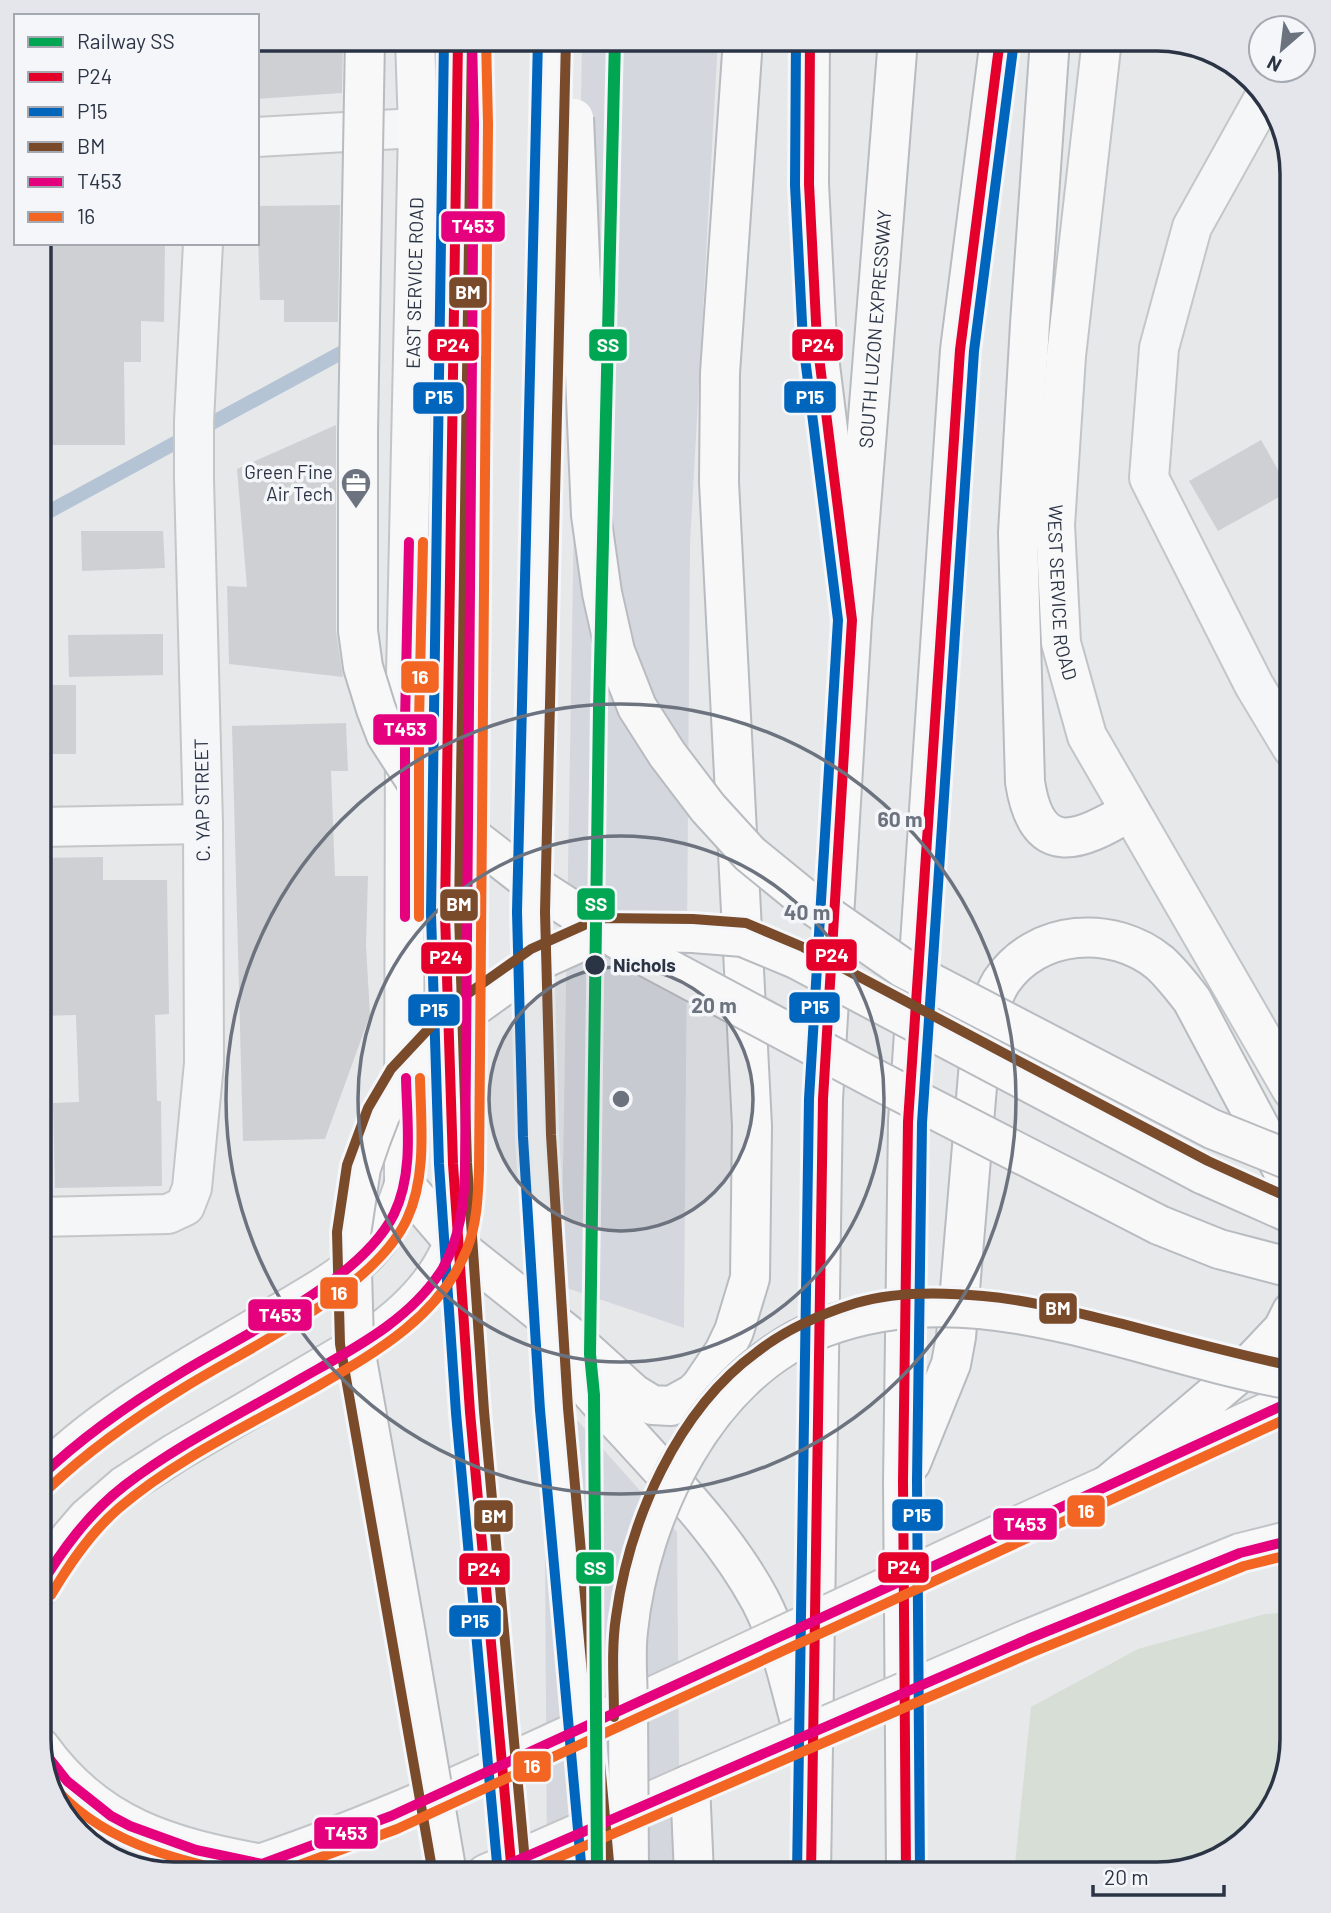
<svg xmlns="http://www.w3.org/2000/svg" width="1331" height="1913" viewBox="0 0 1331 1913" font-family="Barlow,sans-serif">
<style>
.built{fill:#d4d7dd}
.green{fill:#d6ded6}
.lines{fill:none;stroke-linecap:round;stroke-linejoin:round}
.stream{stroke:#b4c4d5;stroke-width:14}
.building{fill:#ced0d3}
.minor-casing{stroke:#c4c6c8;stroke-width:42}
.major-casing{stroke:#c2c5c8;stroke-width:42}
.highway-casing{stroke:#b8bbbf;stroke-width:42}
.minor{stroke:#f5f6f7;stroke-width:38}
.major{stroke:#f8f8f8;stroke-width:38}
.highway{stroke:#f8f8f8;stroke-width:38}
.major-bridge-casing{stroke:#c2c5c8;stroke-width:42;stroke-linecap:butt}
.highway-bridge-casing{stroke:#b8bbbf;stroke-width:42;stroke-linecap:butt}
.major-bridge{stroke:#f8f8f8;stroke-width:38}
.highway-bridge{stroke:#f8f8f8;stroke-width:38}
.bus-1-casing{stroke:#f4f6f9;stroke-width:16}
.bus-2-casing{stroke:#f4f6f9;stroke-width:16}
.bus-3-casing{stroke:#f4f6f9;stroke-width:16}
.bus-4-casing{stroke:#f4f6f9;stroke-width:16}
.bus-5-casing{stroke:#f4f6f9;stroke-width:16}
.bus-1{stroke:#e4002b;stroke-width:10}
.bus-2{stroke:#0065bd;stroke-width:10}
.bus-3{stroke:#7a4b2a;stroke-width:10}
.bus-4{stroke:#e5007d;stroke-width:10}
.bus-5{stroke:#f26522;stroke-width:10}
.rail-1-casing{stroke:#f4f6f9;stroke-width:18}
.rail-1{stroke:#00a651;stroke-width:12}
.ring{fill:none;stroke:#6c737f;stroke-width:3.5}
.stop-dot{fill:#2b3445;stroke:#f4f6f9;stroke-width:2.5}
.labels{text-anchor:middle;stroke-width:7;stroke-linejoin:round;paint-order:stroke}
.street-label{font-size:19px;fill:#2b3445;stroke:#f4f6f9}
.poi-label{font-size:19px;fill:#2b3445;stroke:#f4f6f9;text-anchor:end}
.stop-label{font-size:19px;font-weight:bold;fill:#2b3445;stroke:#f4f6f9;text-anchor:start}
.rim{fill:none;stroke:#2b3445;stroke-width:3.5}
.centre{fill:#6c737f;stroke:#f4f6f9;stroke-width:3.5}
.ring-label{font-size:21px;text-anchor:middle;font-weight:bold;fill:#6c737f;stroke:#f4f6f9;stroke-width:7;stroke-linejoin:round;paint-order:stroke}
.line-badge{stroke:#f4f6f9;stroke-width:2.5}
.badge-label{font-size:19px;text-anchor:middle;font-weight:bold;fill:#fff}
</style>
<rect width="100%" height="100%" fill="#e6e8ea"/>
<g class="built">
<polygon points="582,39 718,39 690,544 684,1328 561,1286"/>
<polygon points="544,1383 677,1532 680,1874 547,1874"/>
</g>
<polygon class="green" points="1292,1612 1292,1740 1274,1807 1225,1856 1158,1874 1014,1874 1031,1707 1138,1649 1265,1614"/>
<g class="lines">
<polyline class="stream" points="39,517 350,348"/>
</g>
<g class="building">
<polygon points="257,39 343,39 342,93 257,99"/>
<polygon points="340,205 338,322 284,322 284,300 260,300 257,206"/>
<polygon points="39,243 165,243 164,322 141,321 141,362 124,362 125,445 39,445"/>
<polygon points="336,425 336,631 343,677 229,664 227,586 247,587 237,469"/>
<polygon points="1261,440 1290,491 1218,531 1189,481"/>
<polygon points="81,531 163,531 165,568 82,571"/>
<polygon points="163,634 163,675 69,677 68,635"/>
<rect x="39" y="685" width="37" height="69"/>
<polygon points="346,723 348,771 331,771 335,876 368,876 366,946 370,1015 325,1139 243,1141 232,726"/>
<polygon points="103,857 103,880 167,880 169,1014 155,1015 157,1101 161,1101 162,1186 55,1188 53,1103 79,1102 76,1015 41,1016 39,858"/>
</g>
<g class="lines">
<g class="minor-casing">
<g id="minor">
<polyline points="1265,96 1192,227 1159,348 1149,478 1254,685 1292,748"/>
<polyline points="257,137 451,126"/>
<polyline points="39,827 203,824"/>
<polyline points="39,1217 168,1214 185,1206 192,1188 204,1063 203,824 194,479 194,421 203,243"/>
</g>
</g>
<g class="major-casing">
<g id="major">
<path id="s1" d="M1102 39 1066 356 1055 525 1061 643 1087 736 1292 1090"/>
<polyline points="466,1037 471,432"/>
<path id="s2" d="M39 1478C105 1411 190 1367 270 1319 302 1299 341 1280 367 1253 386 1234 396 1210 404 1184L405 721 418 128 415 39"/>
<polyline points="1000,1534 1292,1401"/>
<path d="M39 1588 69 1539 87 1518 124 1486 175 1453 371 1338C413 1309 450 1271 460 1219"/>
<polyline points="1028,1639 1240,1553 1292,1540"/>
<path d="M40 1747C97 1827 170 1847 262 1864"/>
<path d="M229 1874C389 1823 540 1748 692 1678"/>
<polyline points="486,1874 690,1784"/>
</g>
</g>
<g class="highway-casing">
<g id="highway">
<polyline points="810,39 809,184 817,341 842,542"/>
<path d="M1050 39 1030 324 1018 533 1025 782C1037 859 1078 843 1130 811"/>
<polyline points="1202,1174 1292,1214"/>
<polyline points="404,1184 471,1262"/>
<polyline points="1159,1225 1219,1249 1292,1268"/>
<polyline points="454,1244 571,1337 634,1394 652,1405 671,1406 693,1394 701,1386 724,1352 734,1331 750,1278 752,1126 719,482 720,373 743,39"/>
<path d="M553 1350C579 1377 602 1406 628 1433 676 1486 726 1537 760 1600 780 1638 789 1681 800 1722"/>
<path d="M911 1463 951 1364 956 1337 982 1027C988 1012 993 995 1001 982 1036 929 1113 924 1160 963 1172 974 1182 987 1192 1000L1281 1167 1292 1194"/>
<polyline points="1108,1485 1250,1364 1283,1329 1292,1311"/>
<polyline points="690,1784 694,1874"/>
<path id="s3" d="M811 1874 823 1099 852 620 898 39"/>
<polyline points="906,1874 903,1481 908,1122 960,350 1000,39"/>
</g>
</g>
<use href="#minor" class="minor"/>
<use href="#major" class="major"/>
<use href="#highway" class="highway"/>
<g class="major-bridge-casing">
<g id="major-bridge">
<polyline points="692,1678 1000,1534"/>
<polyline points="690,1784 1028,1639"/>
</g>
</g>
<g class="highway-bridge-casing">
<g id="highway-bridge">
<polyline points="365,39 358,432 358,631 363,667 376,709 386,735 417,783 454,823 538,888 639,953 875,1079 1159,1225"/>
<polyline points="458,39 445,914 453,1164 470,1412 512,1874"/>
<polyline points="552,39 531,912 537,1136 554,1409 596,1874"/>
<polyline points="574,118 591,515 602,593 615,651 637,707 667,754 708,808 750,854 815,907 903,968 1212,1129 1292,1161"/>
<polyline points="447,1874 406,1634 354,1343 351,1234 361,1168 371,1139 381,1113 401,1079 445,1032 475,1006 538,961 605,931 693,933 743,937 796,959 1202,1174"/>
<path d="M629 1874C629 1819 628 1764 628 1708 628 1683 625 1656 628 1631 640 1513 706 1374 822 1328 872 1309 926 1304 980 1309 1084 1319 1189 1362 1292 1380"/>
</g>
</g>
<use href="#major-bridge" class="major-bridge"/>
<use href="#highway-bridge" class="highway-bridge"/>
<g class="bus-1-casing">
<g id="bus-1">
<polyline points="458,39 445,914 453,1164 470,1412 512,1874"/>
<polyline points="810,39 809,184 817,341 852,620 823,1099 811,1874"/>
<polyline points="906,1874 903,1481 908,1122 960,350 1000,39"/>
</g>
</g>
<g class="bus-2-casing">
<g id="bus-2">
<polyline points="444,39 431,914 439,1164 456,1413 498,1874"/>
<polyline points="538,39 517,912 523,1137 540,1410 582,1874"/>
<polyline points="796,39 795,185 803,342 838,620 809,1099 797,1874"/>
<polyline points="920,1874 917,1481 922,1123 974,351 1014,41"/>
</g>
</g>
<g class="bus-3-casing">
<g id="bus-3">
<polyline points="472,39 459,914 467,1163 484,1411 526,1873"/>
<polyline points="566,39 545,912 551,1135 568,1408 610,1873"/>
<path d="M614 1717C614 1684 611 1650 616 1617 629 1521 677 1410 757 1352 786 1329 821 1314 856 1303 896 1291 942 1292 983 1296 1030 1300 1077 1313 1123 1324 1179 1339 1235 1354 1292 1366"/>
<polyline points="433,1874 340,1344 337,1232 347,1165 368,1108 391,1069 435,1022 466,995 531,949 600,918 693,919 746,923 803,947 1208,1161 1292,1199"/>
</g>
</g>
<g class="bus-4-casing">
<g id="bus-4">
<polyline points="405,917 405,721 409,542"/>
<path d="M39 1478C82 1437 129 1404 179 1374 242 1335 361 1281 394 1214 414 1173 407 1122 406 1078"/>
<path d="M39 1588C62 1550 88 1514 124 1486 179 1444 242 1413 302 1378 353 1349 411 1320 443 1268 460 1237 464 1204 465 1170L474 124 472 39"/>
<polyline points="41,1748 67,1781 111,1816 130,1826 196,1850 262,1864 391,1816 1292,1401"/>
<polyline points="486,1874 1028,1639 1240,1553 1292,1540"/>
</g>
</g>
<g class="bus-5-casing">
<g id="bus-5">
<polyline points="419,917 419,721 423,542"/>
<path d="M49 1488C90 1449 136 1417 185 1387 251 1346 374 1290 407 1219 427 1176 421 1124 420 1078"/>
<path d="M51 1595C70 1563 91 1532 119 1508 175 1460 245 1427 309 1391 371 1355 439 1319 467 1249 477 1224 478 1196 479 1170L488 124 486 39"/>
<path d="M50 1782C96 1840 174 1860 243 1874"/>
<polyline points="275,1874 397,1829 1292,1416"/>
<polyline points="520,1874 1033,1652 1244,1566 1292,1554"/>
</g>
</g>
<use href="#bus-1" class="bus-1"/>
<use href="#bus-2" class="bus-2"/>
<use href="#bus-3" class="bus-3"/>
<use href="#bus-4" class="bus-4"/>
<use href="#bus-5" class="bus-5"/>
<g class="rail-1-casing">
<polyline id="rail-1" points="597,1874 594,1395 590,1354 599,708 615,39"/>
</g>
<use href="#rail-1" class="rail-1"/>
</g>
<circle cx="621" cy="1099" r="132" fill="#6c737f" fill-opacity=".12"/>
<g class="ring">
<circle cx="621" cy="1099" r="132"/>
<circle cx="621" cy="1099" r="263"/>
<circle cx="621" cy="1099" r="395"/>
</g>
<defs>
<g id="office-pin" transform="scale(1.575)"><path d="M0 17L-7.5 6A9.5 9.5 0 1 1 7.5 6Z" fill="#6c737f" stroke="#f4f6f9"/><path d="M-6-3h4V-5.5h4V-3h4V5H-6ZM-1-4.5V-3h2v-1.5ZM-6 0V1H6V0Z" fill="#fff"/></g>
</defs>
<g fill-rule="evenodd">
<use href="#office-pin" x="356" y="483"/>
</g>
<circle class="stop-dot" cx="595" cy="965" r="11"/>
<g class="labels">
<g class="street-label">
<text dy="7" stroke="none"><textPath href="#s2" startOffset="1379">EAST SERVICE ROAD</textPath></text>
<text dy="7" stroke="none"><textPath href="#s3" startOffset="1547">SOUTH LUZON EXPRESSWAY</textPath></text>
<text dy="7" stroke="none"><textPath href="#s1" startOffset="556">WEST SERVICE ROAD</textPath></text>
<text transform="translate(202 800) rotate(-91)" y="7">C. YAP STREET</text>
</g>
<g class="poi-label">
<text x="333" y="479">Green Fine<tspan x="333" dy="22">Air Tech</tspan></text>
</g>
<g class="stop-label">
<text x="613" y="972">Nichols</text>
</g>
</g>
<path d="M0 0H1331V1913H0ZM174 51H1157A123 123 0 0 1 1280 174V1739A123 123 0 0 1 1157 1862H174A123 123 0 0 1 51 1739V174A123 123 0 0 1 174 51Z" fill="#e4e6eb" fill-rule="evenodd"/>
<path class="rim" d="M174 51H1157A123 123 0 0 1 1280 174V1739A123 123 0 0 1 1157 1862H174A123 123 0 0 1 51 1739V174A123 123 0 0 1 174 51Z"/>
<circle cx="621" cy="1099" r="10" class="centre"/>
<g class="ring-label">
<text x="900" y="827">60 m</text>
<text x="807" y="920">40 m</text>
<text x="714" y="1013">20 m</text>
</g>
<g class="line-badge">
<rect x="440" y="210" width="66" height="33" rx="7" fill="#e5007d"/>
<rect x="448" y="276" width="40" height="33" rx="7" fill="#7a4b2a"/>
<rect x="588" y="328" width="40" height="34" rx="7" fill="#00a651"/>
<rect x="791" y="328" width="53" height="34" rx="7" fill="#e4002b"/>
<rect x="427" y="328" width="53" height="34" rx="7" fill="#e4002b"/>
<rect x="783" y="380" width="54" height="34" rx="7" fill="#0065bd"/>
<rect x="412" y="381" width="53" height="34" rx="7" fill="#0065bd"/>
<rect x="400" y="660" width="40" height="34" rx="7" fill="#f26522"/>
<rect x="372" y="713" width="66" height="33" rx="7" fill="#e5007d"/>
<rect x="576" y="887" width="40" height="34" rx="7" fill="#00a651"/>
<rect x="439" y="888" width="40" height="34" rx="7" fill="#7a4b2a"/>
<rect x="805" y="938" width="53" height="34" rx="7" fill="#e4002b"/>
<rect x="420" y="941" width="53" height="34" rx="7" fill="#e4002b"/>
<rect x="788" y="991" width="53" height="33" rx="7" fill="#0065bd"/>
<rect x="407" y="993" width="54" height="34" rx="7" fill="#0065bd"/>
<rect x="319" y="1276" width="40" height="34" rx="7" fill="#f26522"/>
<rect x="1038" y="1292" width="40" height="33" rx="7" fill="#7a4b2a"/>
<rect x="247" y="1298" width="66" height="34" rx="7" fill="#e5007d"/>
<rect x="1066" y="1494" width="40" height="34" rx="7" fill="#f26522"/>
<rect x="891" y="1498" width="53" height="34" rx="7" fill="#0065bd"/>
<rect x="473" y="1499" width="41" height="34" rx="7" fill="#7a4b2a"/>
<rect x="992" y="1507" width="66" height="34" rx="7" fill="#e5007d"/>
<rect x="877" y="1551" width="53" height="33" rx="7" fill="#e4002b"/>
<rect x="575" y="1551" width="40" height="34" rx="7" fill="#00a651"/>
<rect x="458" y="1552" width="53" height="34" rx="7" fill="#e4002b"/>
<rect x="448" y="1604" width="54" height="34" rx="7" fill="#0065bd"/>
<rect x="512" y="1750" width="40" height="33" rx="7" fill="#f26522"/>
<rect x="313" y="1816" width="66" height="34" rx="7" fill="#e5007d"/>
</g>
<g class="badge-label">
<text x="473" y="233">T453</text>
<text x="468" y="299">BM</text>
<text x="608" y="352">SS</text>
<text x="818" y="352">P24</text>
<text x="453" y="352">P24</text>
<text x="810" y="404">P15</text>
<text x="439" y="404">P15</text>
<text x="420" y="684">16</text>
<text x="405" y="736">T453</text>
<text x="596" y="911">SS</text>
<text x="459" y="911">BM</text>
<text x="832" y="962">P24</text>
<text x="446" y="964">P24</text>
<text x="815" y="1014">P15</text>
<text x="434" y="1017">P15</text>
<text x="339" y="1300">16</text>
<text x="1058" y="1315">BM</text>
<text x="280" y="1322">T453</text>
<text x="1086" y="1518">16</text>
<text x="917" y="1522">P15</text>
<text x="494" y="1523">BM</text>
<text x="1025" y="1531">T453</text>
<text x="904" y="1574">P24</text>
<text x="595" y="1575">SS</text>
<text x="484" y="1576">P24</text>
<text x="475" y="1628">P15</text>
<text x="532" y="1773">16</text>
<text x="346" y="1840">T453</text>
</g>
<rect x="14" y="14" width="245" height="231" fill="#f4f6f9" stroke="#a4a8b1" stroke-width="2"/>
<rect x="28" y="37" width="35" height="10" fill="#00a651" stroke="#a4a8b1" stroke-width="2"/>
<text x="77" y="49" font-size="21" fill="#2b3445">Railway SS</text>
<rect x="28" y="72" width="35" height="10" fill="#e4002b" stroke="#a4a8b1" stroke-width="2"/>
<text x="77" y="84" font-size="21" fill="#2b3445">P24</text>
<rect x="28" y="107" width="35" height="10" fill="#0065bd" stroke="#a4a8b1" stroke-width="2"/>
<text x="77" y="119" font-size="21" fill="#2b3445">P15</text>
<rect x="28" y="142" width="35" height="10" fill="#7a4b2a" stroke="#a4a8b1" stroke-width="2"/>
<text x="77" y="154" font-size="21" fill="#2b3445">BM</text>
<rect x="28" y="177" width="35" height="10" fill="#e5007d" stroke="#a4a8b1" stroke-width="2"/>
<text x="77" y="189" font-size="21" fill="#2b3445">T453</text>
<rect x="28" y="212" width="35" height="10" fill="#f26522" stroke="#a4a8b1" stroke-width="2"/>
<text x="77" y="224" font-size="21" fill="#2b3445">16</text>
<g transform="translate(1282 49) rotate(208)"><circle r="33" fill="#f4f6f9" stroke="#a4a8b1" stroke-width="2"/>
<path d="M0-5L12 26L0 18L-12 26Z" fill="#6c737f"/>
<text y="-10" font-size="19" font-weight="bold" text-anchor="middle" fill="#2b3445">N</text>
</g>
<path d="M1093 1885v10h131v-10" fill="none" stroke="#2b3445" stroke-width="3.5"/>
<text x="1104" y="1885" font-size="21" fill="#2b3445" stroke="#f4f6f9" stroke-width="5" paint-order="stroke">20 m</text>
</svg>
